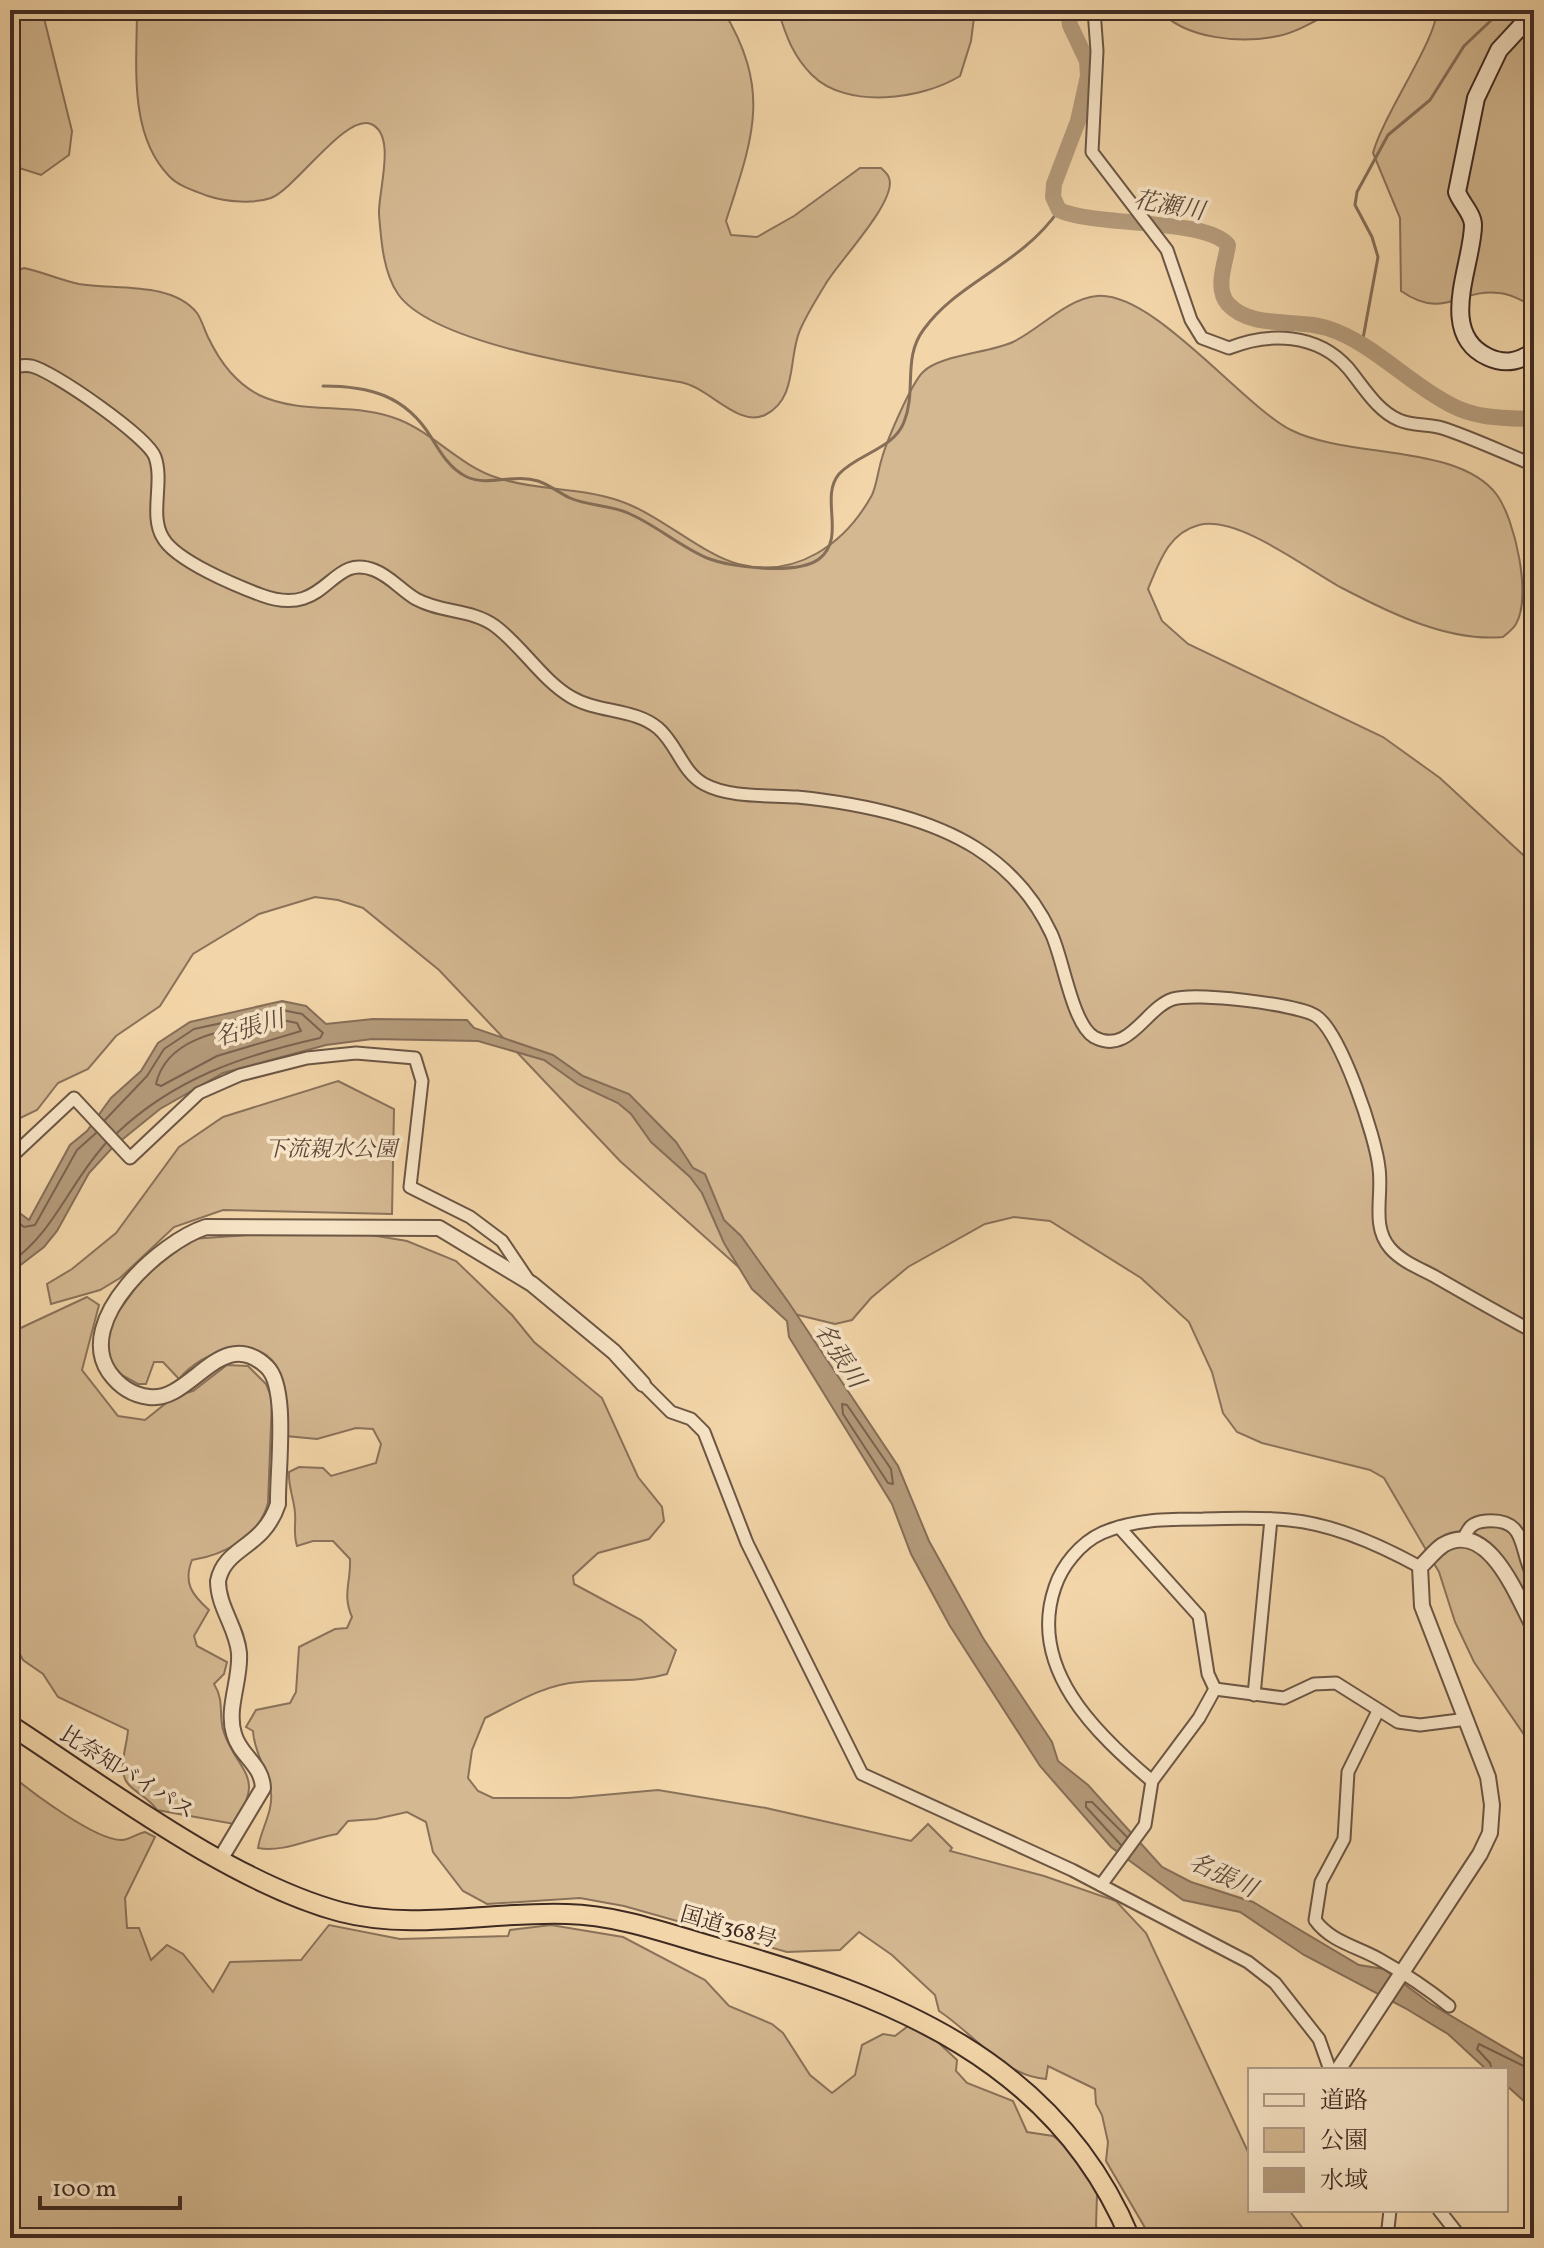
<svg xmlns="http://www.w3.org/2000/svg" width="1544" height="2248" viewBox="0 0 1544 2248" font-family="Vollkorn,'Noto Serif JP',serif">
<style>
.green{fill:#d4b891;stroke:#8a725a;stroke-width:2}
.water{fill:#b59b7b;stroke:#866e58;stroke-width:2}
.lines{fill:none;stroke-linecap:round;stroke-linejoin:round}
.shore{stroke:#7a634f;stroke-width:2}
.stream{stroke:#866e58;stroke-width:3}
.river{stroke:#b59b7b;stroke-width:16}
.minor-casing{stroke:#6c5644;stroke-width:15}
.tertiary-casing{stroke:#6c5644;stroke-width:18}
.secondary-casing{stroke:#402b23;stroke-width:20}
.trunk-casing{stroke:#402b23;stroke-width:22}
.minor{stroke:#f7e4c6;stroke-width:11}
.tertiary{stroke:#f7e4c6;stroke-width:14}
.secondary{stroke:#f7e4c6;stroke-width:16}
.trunk{stroke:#f2d5a8;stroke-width:18}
.labels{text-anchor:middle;stroke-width:7;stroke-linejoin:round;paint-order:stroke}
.park-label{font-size:22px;font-style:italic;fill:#5e4739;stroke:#f7e4c6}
.street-label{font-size:22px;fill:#402b23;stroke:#f7e4c6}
.water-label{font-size:24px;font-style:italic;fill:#5d4739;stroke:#f7e4c6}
</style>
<rect width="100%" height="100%" fill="#f2d5a8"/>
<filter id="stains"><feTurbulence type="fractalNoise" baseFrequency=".0025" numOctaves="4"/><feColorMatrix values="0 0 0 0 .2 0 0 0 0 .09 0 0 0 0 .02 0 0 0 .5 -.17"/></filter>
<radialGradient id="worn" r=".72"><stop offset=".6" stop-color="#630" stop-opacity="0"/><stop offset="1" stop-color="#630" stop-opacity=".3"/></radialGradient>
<g class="green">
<polygon points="10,10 42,10 72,131 69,155 41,175 10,165"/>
<path d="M137 10H723C772 91 753 137 726 221L731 235 757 237 794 216 860 168H881C884 171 888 174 889 178 898 201 837 263 825 285 816 300 807 314 800 330 788 357 798 399 765 415 738 428 709 387 680 382 616 371 435 347 398 294 383 272 381 239 379 214 378 191 397 135 371 124 346 113 296 188 271 198 254 204 226 202 208 196 195 191 178 186 169 176 128 134 137 63 137 10Z"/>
<path d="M778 10H975L971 41 960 76C923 99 847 110 812 75 793 56 786 36 778 10Z"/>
<path d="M1159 10H1336C1318 19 1298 32 1278 36 1241 44 1185 39 1159 10Z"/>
<path d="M1436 10H1534V307C1523 301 1511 294 1499 293 1460 288 1444 321 1401 291L1400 218 1373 153C1382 117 1441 32 1436 10Z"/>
<path d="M24 268C43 272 60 280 79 284 114 290 172 281 197 313 202 320 205 332 209 339 220 362 236 383 259 395 303 416 355 401 400 420 436 435 460 466 498 478 537 491 581 487 620 501 659 514 703 555 738 564 796 579 845 544 872 495 877 484 878 470 882 458 887 440 911 384 923 372 940 355 989 353 1013 342 1040 329 1066 299 1097 296 1153 291 1242 405 1291 430 1348 459 1458 443 1497 495 1515 520 1532 596 1516 624 1513 629 1508 633 1503 637 1448 642 1390 613 1342 588 1308 570 1238 515 1199 525 1168 533 1159 563 1148 589L1162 621 1188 644 1383 737 1440 778 1534 865V1749L1474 1662 1455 1622 1439 1572 1384 1478 1370 1470 1262 1443 1237 1432 1223 1413 1212 1372 1189 1322 1141 1278 1050 1221 1014 1217 985 1224 908 1267 871 1298 852 1320 835 1324 790 1313 620 1161 439 970 363 908 338 900 315 897 259 914 193 954 160 1006 116 1036 88 1069 58 1083 37 1110 10 1123V273Z"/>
<polygon points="338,1081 394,1109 392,1214 223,1210 174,1227 120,1278 100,1290 51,1304 47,1284 72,1269 116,1233 179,1147 223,1117"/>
<path d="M335 1229 407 1241 456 1261 512 1315 534 1342 602 1398 638 1477 662 1507 664 1521 649 1539 598 1553 573 1576 574 1584 641 1620 676 1650 667 1674C637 1683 610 1679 579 1682 546 1684 515 1703 485 1718L472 1750 468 1778 478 1791 493 1798H570L658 1790 766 1808 911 1841 928 1824 952 1848 950 1851 1044 1876 1116 1901 1146 1933 1250 2156V2210H1289L1310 2238H1151L1106 2161 1108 2142 1102 2115 1096 2104 1095 2089 1048 2066 1046 2079C1005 2077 973 2033 939 2011L935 1995 892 1955 859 1932 840 1950 787 1952 624 1906 580 1898 487 1904 463 1891 433 1852 426 1822 407 1812 376 1819 348 1821 337 1834C311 1838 283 1853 258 1848 261 1829 273 1812 271 1793 269 1771 254 1754 253 1731L246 1727 256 1710 290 1703 296 1692 299 1647 335 1629 347 1628 352 1617C342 1594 351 1583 350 1559L333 1541H313L297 1546C293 1533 296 1525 295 1513 294 1498 288 1487 289 1472L299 1467 323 1468 331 1476 376 1463 381 1444 373 1429 356 1428 317 1439 286 1436C286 1414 289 1393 280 1373 260 1328 202 1351 179 1379L163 1362H154L146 1384H138L118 1373 107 1357 108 1326 153 1264 191 1239Z"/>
<path d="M87 1297 99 1305 82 1370 118 1416 145 1420 175 1396 193 1391 227 1365 248 1366 266 1384 272 1399 268 1503C259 1537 224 1555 192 1560 183 1583 192 1595 209 1610L194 1636 197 1646 227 1662 224 1674 214 1684C225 1701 218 1716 224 1733 239 1774 266 1775 234 1824L157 1810C149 1798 139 1795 129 1785 116 1772 127 1747 128 1730L58 1697 43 1674 23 1660 13 1641 10 1333Z"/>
<path d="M10 1774C30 1791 96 1841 122 1840 129 1840 138 1833 145 1832L155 1837 125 1898 127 1928H139L151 1960 167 1945 183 1954 213 1992 230 1962 301 1960 329 1925 400 1939 508 1936 510 1930 551 1925 623 1937 705 1980 729 2006 772 2024 783 2033 810 2075 832 2093 855 2075 862 2045 883 2034 895 2036 908 2026 926 2031 957 2060 956 2071 967 2083 1013 2101 1027 2132 1053 2136 1074 2151 1097 2194 1096 2226 1102 2238H10Z"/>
</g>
<polygon class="water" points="282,1001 306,1006 326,1024 373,1019 467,1020 474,1028 553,1055 583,1076 629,1094 676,1142 693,1168 705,1174 724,1220 741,1236 789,1303 898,1466 929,1541 983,1638 1052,1742 1058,1761 1088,1785 1162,1867 1191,1882 1253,1902 1359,1965 1384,1969 1431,2004 1534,2065 1534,2110 1506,2085 1506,2070 1487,2070 1448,2034 1405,2008 1304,1955 1240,1912 1183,1900 1111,1847 1040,1766 950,1626 911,1554 892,1504 789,1337 787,1321 752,1289 724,1243 702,1193 690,1177 651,1142 631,1114 618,1103 579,1085 544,1060 478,1041 372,1039 326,1045 223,1073 160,1109 113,1147 89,1173 57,1231 44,1247 10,1273 10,1211 13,1208 29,1220 70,1145 87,1131 111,1098 141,1071 158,1043 190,1022"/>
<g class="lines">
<g class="shore">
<path d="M282 1020 297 1023 301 1031 217 1056 161 1086 156 1084C168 1031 239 1029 282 1020Z"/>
<path d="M105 1120 147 1076 164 1049 194 1029 282 1010 302 1014 323 1033 320 1038C244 1055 175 1078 117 1133"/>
<polyline points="10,1216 24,1227 35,1225 77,1150 96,1133"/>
<path d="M10 1263C56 1230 68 1185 106 1143"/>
<polygon points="842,1404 847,1405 891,1469 893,1484 888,1483 843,1414"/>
<polyline points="1121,1845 1086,1807 1086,1802 1092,1802 1127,1837"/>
<polyline points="1492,2070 1490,2063 1477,2049 1479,2044 1534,2071"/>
</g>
<g class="stream">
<polyline points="1362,344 1378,257 1372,237 1355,205 1357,192 1388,135 1430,100 1464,46 1502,10"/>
<path d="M323 386C369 386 405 395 431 437 440 452 450 469 467 477 489 487 514 473 538 481 550 485 559 493 570 498 588 506 610 505 628 513 656 525 679 546 707 558 731 568 798 575 819 559 847 537 819 498 839 474 857 454 894 449 904 422 917 390 902 358 924 329 959 281 1021 265 1059 210"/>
</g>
<path class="river" d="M1068 10 1070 25 1087 61 1088 76 1078 121 1054 184 1053 197 1059 210C1095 227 1206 218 1228 245 1226 262 1214 288 1228 304 1252 330 1297 318 1327 328 1374 343 1407 383 1451 405 1477 419 1505 418 1534 419"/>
<g class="minor-casing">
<g id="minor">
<path d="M1094 10 1097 51 1092 152 1167 250 1191 320 1202 338 1229 348C1269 332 1317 333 1348 368 1363 386 1377 411 1399 420 1412 426 1429 424 1442 428 1473 438 1504 453 1534 465"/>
<path d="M10 367C17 367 24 364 31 366 52 370 148 437 155 457 164 482 149 516 163 538 176 561 237 586 261 595 328 620 329 552 374 570 390 576 401 590 416 599 441 613 472 609 495 626 522 646 542 680 571 697 598 713 634 708 658 728 677 744 682 772 704 784 729 798 769 795 797 797 856 803 925 816 976 848 1009 869 1034 897 1051 933 1063 957 1072 1024 1094 1037 1129 1056 1145 1008 1173 999 1195 992 1297 1004 1316 1016 1341 1032 1376 1138 1379 1168 1383 1196 1371 1226 1390 1248 1401 1261 1419 1268 1434 1276 1467 1295 1500 1314 1534 1332"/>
<polyline points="10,1158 74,1098 130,1158 199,1093 240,1075 307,1058 356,1053 415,1058 422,1081 410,1187 470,1217 502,1241 529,1281"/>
<polyline points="643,1384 671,1412 691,1419 704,1432 747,1543 862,1774 1072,1870 1248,1962 1275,1983 1319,2039 1330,2070"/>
<polyline points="1119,1527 1199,1616 1208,1674 1215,1689"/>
<path d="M1463 1540C1468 1528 1472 1522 1486 1521 1529 1518 1518 1551 1534 1578"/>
<polyline points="1215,1689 1284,1698 1314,1684 1336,1683 1398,1722 1420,1725 1467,1719"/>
<polyline points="1254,1695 1271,1519"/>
<path d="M1378 1711 1348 1772 1344 1839 1321 1882 1315 1920C1331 1942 1356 1946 1379 1959 1404 1973 1427 1988 1449 2006"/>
<path d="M1152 1781C1096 1734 1027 1668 1055 1587 1062 1566 1080 1543 1102 1533 1134 1519 1169 1519 1203 1519 1232 1518 1261 1517 1289 1520 1333 1524 1382 1546 1420 1567"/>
<polyline points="1101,1885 1145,1825 1152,1781 1199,1718 1215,1689"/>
<polyline points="1439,2210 1461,2238"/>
<polyline points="1387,2238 1390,2210"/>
</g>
</g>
<g class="tertiary-casing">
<g id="tertiary">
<path d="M221 1858 263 1788C262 1764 240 1756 234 1734 226 1708 241 1680 239 1653 237 1628 218 1607 218 1581 225 1546 263 1549 278 1504 277 1473 289 1388 267 1367 221 1323 191 1403 149 1397 131 1395 119 1386 109 1372 74 1320 160 1242 206 1227L439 1228 532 1284 614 1352 643 1384"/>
<path d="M1338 2070 1480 1854 1490 1833 1492 1805 1488 1777 1422 1606 1420 1567C1427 1561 1435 1550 1443 1545 1489 1518 1518 1599 1534 1628"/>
</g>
</g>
<g class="secondary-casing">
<path id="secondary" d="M1534 12 1499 50 1476 98 1457 192C1461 203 1473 214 1473 225 1473 264 1436 333 1488 357 1505 365 1519 362 1534 351"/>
</g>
<g class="trunk-casing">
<path id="trunk" d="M10 1725C107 1788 230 1882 341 1912 413 1931 493 1911 567 1914 618 1915 669 1934 718 1948 890 1996 1056 2060 1130 2238"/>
</g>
<use href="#minor" class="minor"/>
<use href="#tertiary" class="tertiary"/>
<use href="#secondary" class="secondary"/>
<use href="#trunk" class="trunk"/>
</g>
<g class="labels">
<g class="park-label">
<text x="331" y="1156">下流親水公園</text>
</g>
<g class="street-label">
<text transform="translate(128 1772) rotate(32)" y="8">比奈知バイパス</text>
<text transform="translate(729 1926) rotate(16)" y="8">国道368号</text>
</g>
<g class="water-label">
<text transform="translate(1169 205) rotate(10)" y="8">花瀬川</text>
<text transform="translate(249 1028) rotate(-17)" y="8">名張川</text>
<text transform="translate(840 1355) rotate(57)" y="8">名張川</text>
<text transform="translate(1223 1875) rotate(25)" y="8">名張川</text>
</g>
</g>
<rect width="1544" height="2248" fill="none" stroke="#f2d5a8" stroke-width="40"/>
<rect x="12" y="12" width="1520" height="2224" fill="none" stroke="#402b23" stroke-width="4"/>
<rect x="20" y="20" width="1504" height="2208" fill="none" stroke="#402b23" stroke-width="2"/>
<rect x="1248" y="2068" width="260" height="144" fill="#f7e4c6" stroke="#ae9a85" stroke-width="2"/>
<rect x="1264" y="2094" width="40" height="12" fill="#f7e4c6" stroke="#ae9a85" stroke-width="2"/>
<text x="1320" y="2108" font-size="24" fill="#402b23">道路</text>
<rect x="1264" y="2128" width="40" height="24" fill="#d4b891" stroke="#ae9a85" stroke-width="2"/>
<text x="1320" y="2148" font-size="24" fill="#402b23">公園</text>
<rect x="1264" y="2168" width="40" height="24" fill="#b59b7b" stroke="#ae9a85" stroke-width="2"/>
<text x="1320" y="2188" font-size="24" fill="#402b23">水域</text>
<path d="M40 2196v12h140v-12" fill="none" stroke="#402b23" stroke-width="4"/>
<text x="52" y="2196" font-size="24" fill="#402b23" stroke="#f7e4c6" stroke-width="6" paint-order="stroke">100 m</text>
<rect width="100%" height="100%" filter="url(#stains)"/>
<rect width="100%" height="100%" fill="url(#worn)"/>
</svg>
